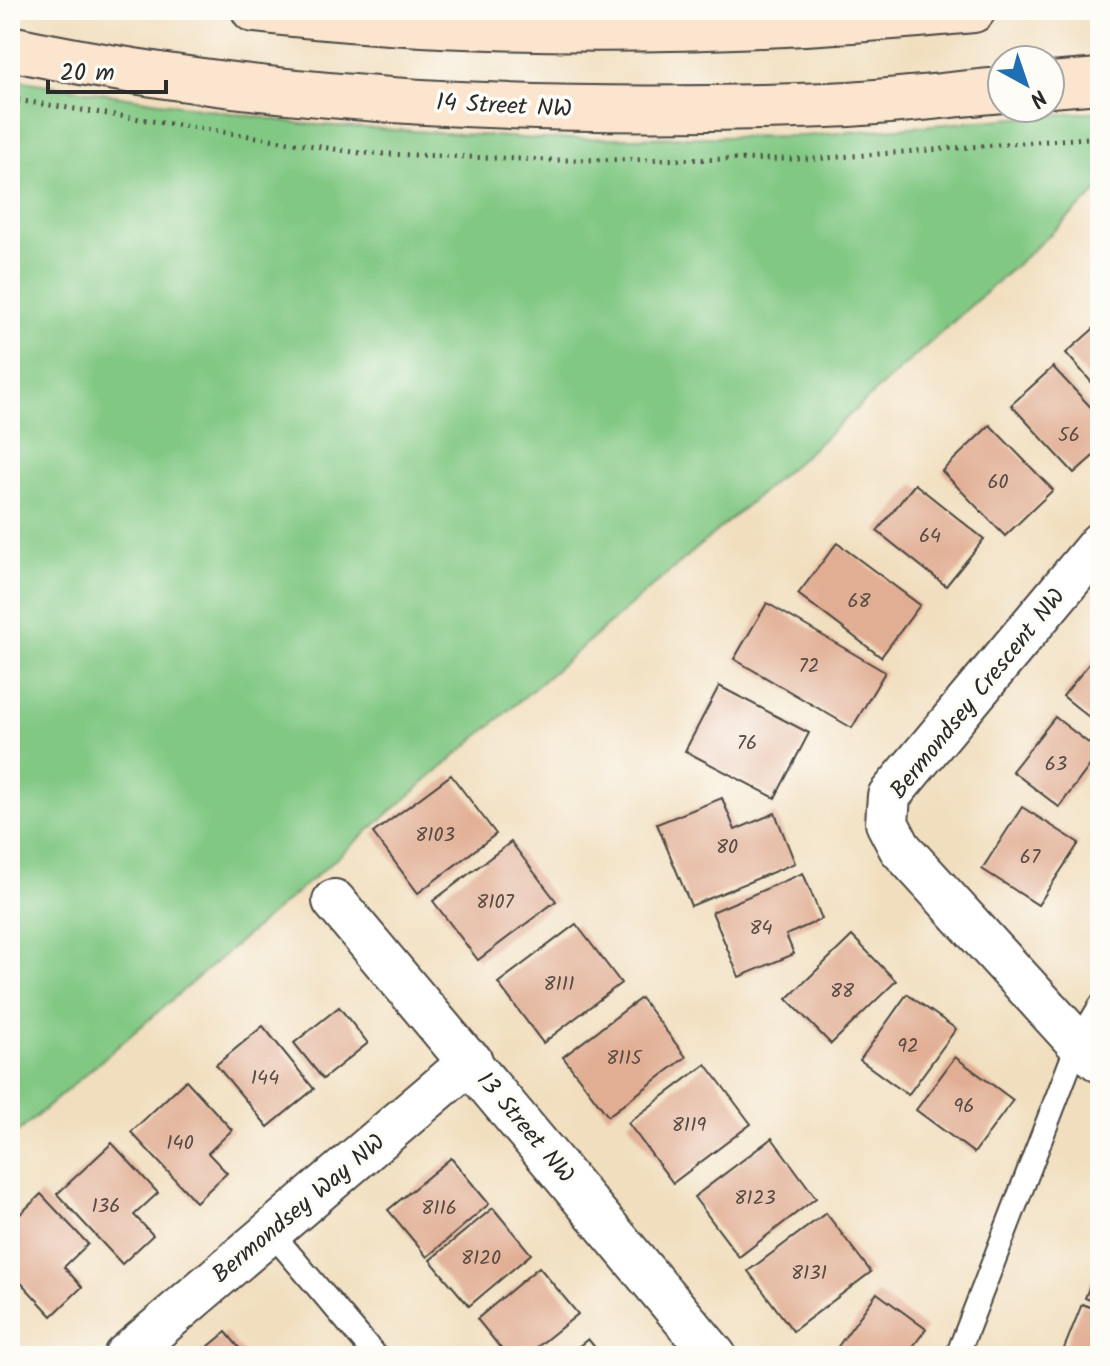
<svg xmlns="http://www.w3.org/2000/svg" width="1110" height="1366" viewBox="0 0 1110 1366" font-family="Kalam,sans-serif">
<style>
.green{fill:#81c883;stroke:#567a57;stroke-width:2}
.building{fill:#e1ad93}
.lines{fill:none;stroke-linecap:round;stroke-linejoin:round}
.service-casing{stroke:#494641;stroke-width:26}
.minor-casing{stroke:#494641;stroke-width:46}
.secondary-casing{stroke:#494641;stroke-width:48}
.path{stroke:#494641;stroke-width:5;stroke-dasharray:2 6;stroke-linecap:butt}
.service{stroke:#fff;stroke-width:22}
.minor{stroke:#fff;stroke-width:42}
.secondary{stroke:#fbe5cf;stroke-width:44}
.labels{text-anchor:middle;stroke-width:7;stroke-linejoin:round;paint-order:stroke}
.number-label{font-size:20px;fill:#584c45}
.street-label{font-size:24px;fill:#2b2b2b;stroke:#fdfcf7}
</style>
<rect width="100%" height="100%" fill="#fdfcf7"/>
<filter id="ink" filterUnits="userSpaceOnUse"><feTurbulence type="fractalNoise" baseFrequency=".0125" numOctaves="2"/><feDisplacementMap in="SourceGraphic" scale="16" xChannelSelector="R" yChannelSelector="G"/><feConvolveMatrix kernelMatrix="1 2 1 2 8 2 1 2 1" color-interpolation-filters="sRGB"/></filter>
<filter id="wash" filterUnits="userSpaceOnUse"><feTurbulence type="fractalNoise" baseFrequency=".006" numOctaves="4" result="noise"/><feDisplacementMap in="SourceGraphic" scale="32" xChannelSelector="R" yChannelSelector="G"/><feGaussianBlur stdDeviation="1.8" result="paint"/><feColorMatrix in="noise" values="0 0 0 0 0 0 0 0 0 0 0 0 0 0 0 0 0 1.4 0 .05"/><feComposite in="paint" operator="in"/></filter>
<g filter="url(#wash)">
<rect width="100%" height="100%" fill="#f1debe"/>
<polygon class="green" points="10,79 303,124 538,139 804,136 1100,111 1100,189 811,450 10,1139"/>
<g id="blocks">
<g class="building">
<polygon points="1100,323 1100,392 1066,353"/>
<polygon points="1053,367 1100,417 1100,450 1074,473 1011,405"/>
<polygon points="990,425 1053,490 1005,536 942,471"/>
<polygon points="915,484 984,539 946,586 877,531"/>
<polygon points="837,543 920,605 881,657 798,594"/>
<polygon points="767,603 885,672 852,728 734,659"/>
<polygon points="1100,650 1100,726 1063,696"/>
<polygon points="719,686 809,733 775,798 685,751"/>
<polygon points="1055,717 1100,752 1059,807 1012,771"/>
<polygon points="451,775 496,834 418,893 373,833"/>
<polygon points="722,798 735,830 775,813 795,863 691,906 657,824"/>
<polygon points="1022,807 1079,843 1038,905 982,869"/>
<polygon points="511,842 556,901 478,960 433,901"/>
<polygon points="803,873 822,919 786,935 794,954 739,977 712,912"/>
<polygon points="576,924 621,983 543,1043 498,983"/>
<polygon points="852,936 896,981 831,1044 787,999"/>
<polygon points="907,994 956,1029 908,1095 860,1060"/>
<polygon points="641,998 686,1057 608,1116 563,1057"/>
<polygon points="339,1007 368,1043 323,1079 294,1043"/>
<polygon points="263,1026 314,1089 268,1127 216,1065"/>
<polygon points="955,1057 1013,1100 974,1153 916,1110"/>
<polygon points="706,1064 751,1124 673,1183 628,1123"/>
<polygon points="186,1080 232,1130 208,1153 227,1173 196,1202 131,1132"/>
<polygon points="772,1138 816,1198 739,1257 694,1197"/>
<polygon points="112,1143 158,1193 134,1215 153,1235 122,1264 57,1194"/>
<polygon points="451,1158 489,1204 427,1257 388,1210"/>
<polygon points="41,1194 88,1244 64,1267 82,1287 52,1316 10,1271 10,1224"/>
<polygon points="493,1208 531,1254 469,1306 430,1260"/>
<polygon points="826,1213 871,1272 793,1331 748,1271"/>
<polygon points="1100,1260 1100,1304 1085,1298"/>
<polygon points="539,1267 578,1314 526,1356 507,1356 477,1319"/>
<polygon points="877,1293 926,1329 906,1356 831,1356"/>
<polygon points="1082,1304 1100,1311 1100,1356 1061,1356"/>
<polygon points="226,1332 246,1356 197,1356"/>
<polygon points="588,1339 602,1356 567,1356"/>
</g>
</g>
</g>
<g filter="url(#ink)">
<use href="#blocks" fill-opacity="0" stroke="#494641" stroke-width="2"/>
<g class="lines">
<g class="service-casing">
<g id="service">
<polyline points="270,1231 376,1356"/>
<polyline points="957,1356 1078,1043 1100,1006"/>
</g>
</g>
<g class="minor-casing">
<g id="minor">
<polyline points="1100,543 889,796 887,823 900,848 1078,1043 1100,1061"/>
<polyline points="334,901 715,1356"/>
<polyline points="125,1356 471,1061"/>
</g>
</g>
<g class="secondary-casing">
<g id="secondary">
<path d="M254 10C491 37 736 33 973 10"/>
<path d="M10 48C277 105 555 115 827 105 886 103 944 95 1002 90"/>
<polyline points="1050,85 1100,81"/>
</g>
</g>
<polyline class="path" points="10,99 360,153 548,160 813,159 1100,137"/>
<use href="#service" class="service"/>
<use href="#minor" class="minor"/>
<use href="#secondary" class="secondary"/>
</g>
</g>
<g class="labels">
<g class="number-label">
<text x="1069" y="441">56</text>
<text x="998" y="488">60</text>
<text x="930" y="542">64</text>
<text x="859" y="607">68</text>
<text x="809" y="672">72</text>
<text x="747" y="749">76</text>
<text x="1056" y="770">63</text>
<text x="435" y="841">8103</text>
<text x="727" y="853">80</text>
<text x="1030" y="863">67</text>
<text x="495" y="908">8107</text>
<text x="761" y="934">84</text>
<text x="559" y="990">8111</text>
<text x="842" y="997">88</text>
<text x="908" y="1052">92</text>
<text x="624" y="1064">8115</text>
<text x="265" y="1084">144</text>
<text x="964" y="1112">96</text>
<text x="689" y="1131">8119</text>
<text x="180" y="1149">140</text>
<text x="755" y="1204">8123</text>
<text x="106" y="1212">136</text>
<text x="439" y="1214">8116</text>
<text x="481" y="1264">8120</text>
<text x="809" y="1279">8131</text>
</g>
<g class="street-label">
<text transform="translate(504 105) rotate(3)" y="8">14 Street NW</text>
<text transform="translate(977 693) rotate(-51)" y="8">Bermondsey Crescent NW</text>
<text transform="translate(526 1127) rotate(50)" y="8">13 Street NW</text>
<text transform="translate(298 1208) rotate(-40)" y="8">Bermondsey Way NW</text>
</g>
</g>
<rect width="1110" height="1366" fill="none" stroke="#fdfcf7" stroke-width="40"/>
<g transform="translate(1026 84) rotate(140)"><circle r="38" fill="#fdfcf7" stroke="#a9a8a5" stroke-width="2"/>
<path d="M0-6L14 30L0 20L-14 30Z" fill="#1f6fb2"/>
<text y="-12" font-size="22" font-weight="bold" text-anchor="middle" fill="#2b2b2b">N</text>
</g>
<path d="M48 80v12h118v-12" fill="none" stroke="#2b2b2b" stroke-width="4"/>
<text x="60" y="80" font-size="24" fill="#2b2b2b" stroke="#fdfcf7" stroke-width="6" paint-order="stroke">20 m</text>
</svg>
